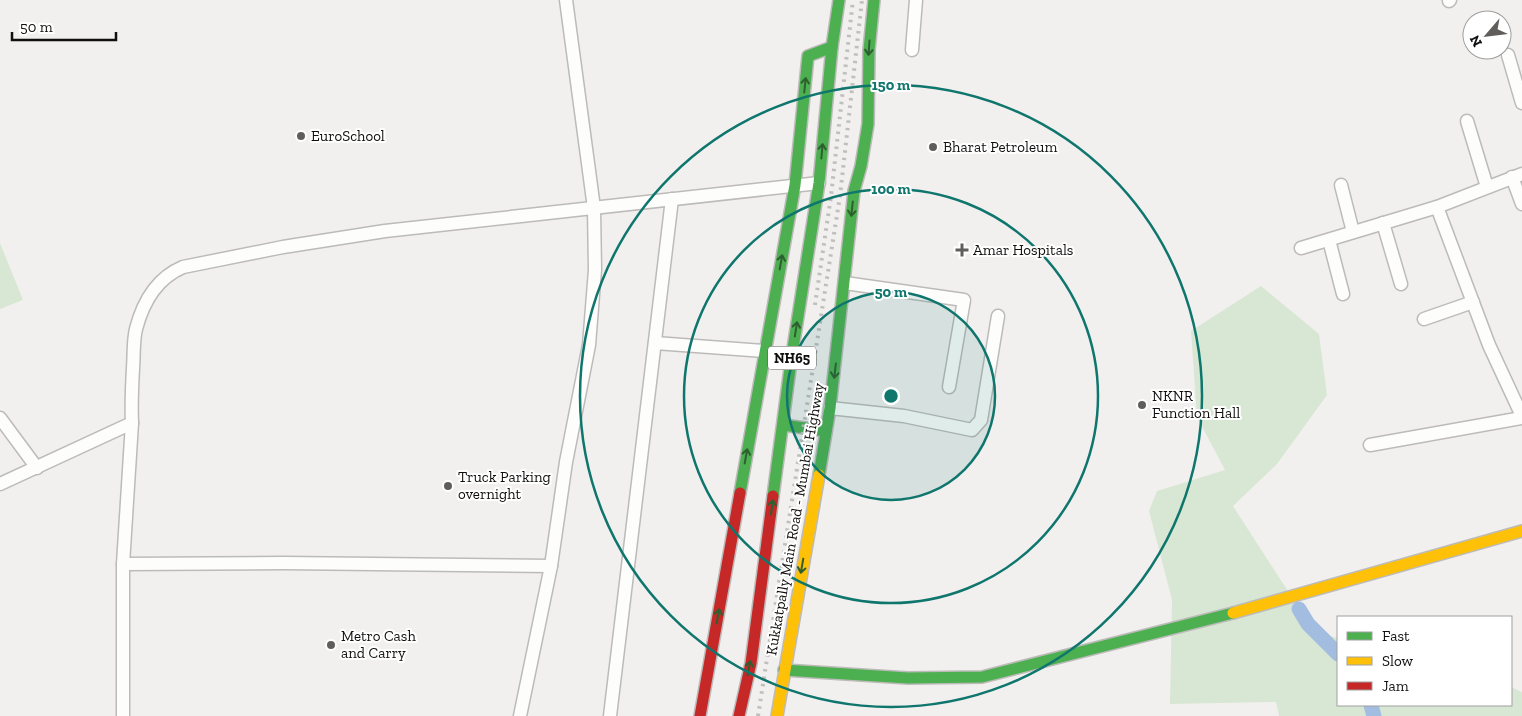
<svg xmlns="http://www.w3.org/2000/svg" width="1522" height="716" viewBox="0 0 1522 716" font-family="'Zilla Slab',serif">
<style>
.green{fill:#d8e7d4}
.lines{fill:none;stroke-linecap:round;stroke-linejoin:round}
.canal{stroke:#a2bde0;stroke-width:15}
.street-casing{stroke:#bcbbb9;stroke-width:15}
.fast-casing{stroke:#bcbbb9;stroke-width:14}
.slow-casing{stroke:#bcbbb9;stroke-width:14}
.jam-casing{stroke:#bcbbb9;stroke-width:14}
.street{stroke:#fdfdfc;stroke-width:12}
.fast{stroke:#4caf50;stroke-width:11}
.slow{stroke:#ffc107;stroke-width:11}
.jam{stroke:#c62828;stroke-width:11}
.rail{stroke:#bfbfbe;stroke-width:4;stroke-dasharray:2.5 5;stroke-linecap:butt}
.oneway{stroke:#2e5f2f}
.ring{fill:none;stroke:#0f766e;stroke-width:2.5}
.poi-dot{fill:#5f5e5c;stroke:#fff;stroke-width:2}
.labels{text-anchor:middle;stroke-width:4;stroke-linejoin:round;paint-order:stroke}
.shield{fill:#fff;stroke:#585756;stroke-width:1}
.shield-label{font-size:14px;font-weight:bold;fill:#100f0e}
.poi-label{font-size:15px;fill:#100f0e;stroke:#fff;text-anchor:start}
.street-label{font-size:15px;fill:#100f0e;stroke:#fff}
.centre{fill:#0f766e;stroke:#fff;stroke-width:2.5}
.ring-label{font-size:15px;text-anchor:middle;font-weight:bold;fill:#0f766e;stroke:#fff;stroke-width:4;stroke-linejoin:round;paint-order:stroke}
</style>
<rect width="100%" height="100%" fill="#f2f0ee"/>
<g class="green">
<polygon points="0,243 23,300 0,309"/>
<polygon points="1261,286 1319,334 1327,395 1277,464 1233,506 1315,633 1338,638 1338,705 1511,705 1511,687 1522,692 1522,716 1279,716 1276,702 1170,704 1172,600 1149,511 1157,491 1225,470 1197,417 1191,331"/>
</g>
<g class="lines">
<g class="canal">
<polyline points="1299,609 1308,624 1338,654"/>
<polyline points="1371,705 1374,716"/>
</g>
<g class="street-casing">
<g id="street">
<polyline points="1449,1 1450,0"/>
<polyline points="912,50 916,0"/>
<polyline points="1508,55 1522,103"/>
<polyline points="1467,121 1487,187"/>
<polyline points="1512,177 1522,204"/>
<polyline points="1341,185 1353,232"/>
<polyline points="1437,207 1489,345 1522,416"/>
<polyline points="1383,223 1401,284"/>
<polyline points="1329,240 1343,294"/>
<polyline points="1301,248 1437,207 1522,174"/>
<polyline points="845,283 964,300 949,387"/>
<polyline points="1424,319 1473,302"/>
<polyline points="655,343 765,351"/>
<polyline points="830,408 904,416 972,430 981,420 998,316"/>
<polyline points="0,418 37,468"/>
<polyline points="1370,445 1522,418"/>
<polyline points="0,484 132,423"/>
<polyline points="123,564 283,563 551,566 566,462 589,345 595,270 594,208 566,0"/>
<path d="M123 716V564L132 423C131 404 132 386 133 368 134 356 133 341 136 329 143 302 157 278 183 267L283 247 385 231 819 183"/>
<polyline points="520,716 551,566"/>
<polyline points="610,716 672,199"/>
</g>
</g>
<g class="fast-casing">
<g id="fast">
<polyline points="783,425 826,431"/>
<polyline points="819,475 830,408 854,191 861,166 868,124 869,50 874,0"/>
<polyline points="740,493 795,185 808,56 832,47"/>
<polyline points="773,496 791,361 819,183 832,47 839,0"/>
<polyline points="784,670 908,678 982,677 1233,613"/>
</g>
</g>
<g class="slow-casing">
<g id="slow">
<polyline points="1233,613 1522,531"/>
<polyline points="777,716 819,475"/>
</g>
</g>
<g class="jam-casing">
<g id="jam">
<polyline points="700,716 740,493"/>
<polyline points="739,716 751,663 773,496"/>
</g>
</g>
<use href="#street" class="street"/>
<use href="#fast" class="fast"/>
<use href="#slow" class="slow"/>
<use href="#jam" class="jam"/>
<g class="rail">
<polyline points="815,305 831,196 853,0"/>
<polyline points="758,716 840,196 862,0"/>
</g>
</g>
<defs><path id="oneway-shaft" d="M-6 0H5M1.5-3L5.5 0L1.5 3" fill="none" stroke-width="1.6" stroke-linecap="round" stroke-linejoin="round" transform="scale(1.25)"/></defs>
<g class="oneway">
<use href="#oneway-shaft" transform="translate(869 48) rotate(94)"/>
<use href="#oneway-shaft" transform="translate(805 85) rotate(-84)"/>
<use href="#oneway-shaft" transform="translate(822 151) rotate(-85)"/>
<use href="#oneway-shaft" transform="translate(852 209) rotate(96)"/>
<use href="#oneway-shaft" transform="translate(781 262) rotate(-80)"/>
<use href="#oneway-shaft" transform="translate(796 329) rotate(-81)"/>
<use href="#oneway-shaft" transform="translate(835 371) rotate(97)"/>
<use href="#oneway-shaft" transform="translate(746 456) rotate(-80)"/>
<use href="#oneway-shaft" transform="translate(772 507) rotate(-82)"/>
<use href="#oneway-shaft" transform="translate(802 566) rotate(100)"/>
<use href="#oneway-shaft" transform="translate(718 616) rotate(-80)"/>
<use href="#oneway-shaft" transform="translate(749 668) rotate(-79)"/>
</g>
<circle cx="891" cy="396" r="104" fill="#0f766e" fill-opacity=".12"/>
<g class="ring">
<circle cx="891" cy="396" r="104"/>
<circle cx="891" cy="396" r="207"/>
<circle cx="891" cy="396" r="311"/>
</g>
<g class="poi-dot">
<circle cx="301" cy="136" r="5"/>
<circle cx="933" cy="147" r="5"/>
<path d="M959.5 242.5h5v5h5v5h-5v5h-5v-5h-5v-5h5z"/>
<circle cx="1142" cy="405" r="5"/>
<circle cx="448" cy="486" r="5"/>
<circle cx="331" cy="645" r="5"/>
</g>
<g class="labels">
<rect class="shield" x="768" y="346.5" width="48" height="23" rx="4"/>
<g class="shield-label">
<text x="792" y="363">NH65</text>
</g>
<g class="poi-label">
<text x="311" y="141">EuroSchool</text>
<text x="943" y="152">Bharat Petroleum</text>
<text x="973" y="255">Amar Hospitals</text>
<text x="1152" y="401">NKNR<tspan x="1152" dy="17">Function Hall</tspan></text>
<text x="458" y="482">Truck Parking<tspan x="458" dy="17">overnight</tspan></text>
<text x="341" y="641">Metro Cash<tspan x="341" dy="17">and Carry</tspan></text>
</g>
<g class="street-label">
<text transform="translate(795 519) rotate(-80)" y="5">Kukkatpally Main Road - Mumbai Highway</text>
</g>
</g>
<circle cx="891" cy="396" r="8" class="centre"/>
<g class="ring-label">
<text x="891" y="90">150 m</text>
<text x="891" y="194">100 m</text>
<text x="891" y="297">50 m</text>
</g>
<rect x="1337" y="616" width="175" height="90" fill="#ffffff" stroke="#9f9f9f"/>
<rect x="1347" y="632" width="25" height="8" fill="#4caf50" stroke="#9f9f9f"/>
<text x="1382" y="641" font-size="15" fill="#100f0e">Fast</text>
<rect x="1347" y="657" width="25" height="8" fill="#ffc107" stroke="#9f9f9f"/>
<text x="1382" y="666" font-size="15" fill="#100f0e">Slow</text>
<rect x="1347" y="682" width="25" height="8" fill="#c62828" stroke="#9f9f9f"/>
<text x="1382" y="691" font-size="15" fill="#100f0e">Jam</text>
<g transform="translate(1487 35) rotate(242)"><circle r="24" fill="#ffffff" stroke="#9f9f9f"/>
<path d="M0-4L9 19L0 12L-9 19Z" fill="#5f5e5c"/>
<text y="-8" font-size="14" font-weight="bold" text-anchor="middle" fill="#100f0e">N</text>
</g>
<path d="M12 32v8h104v-8" fill="none" stroke="#100f0e" stroke-width="2.5"/>
<text x="20" y="32" font-size="15" fill="#100f0e" stroke="#ffffff" stroke-width="4" paint-order="stroke">50 m</text>
</svg>
